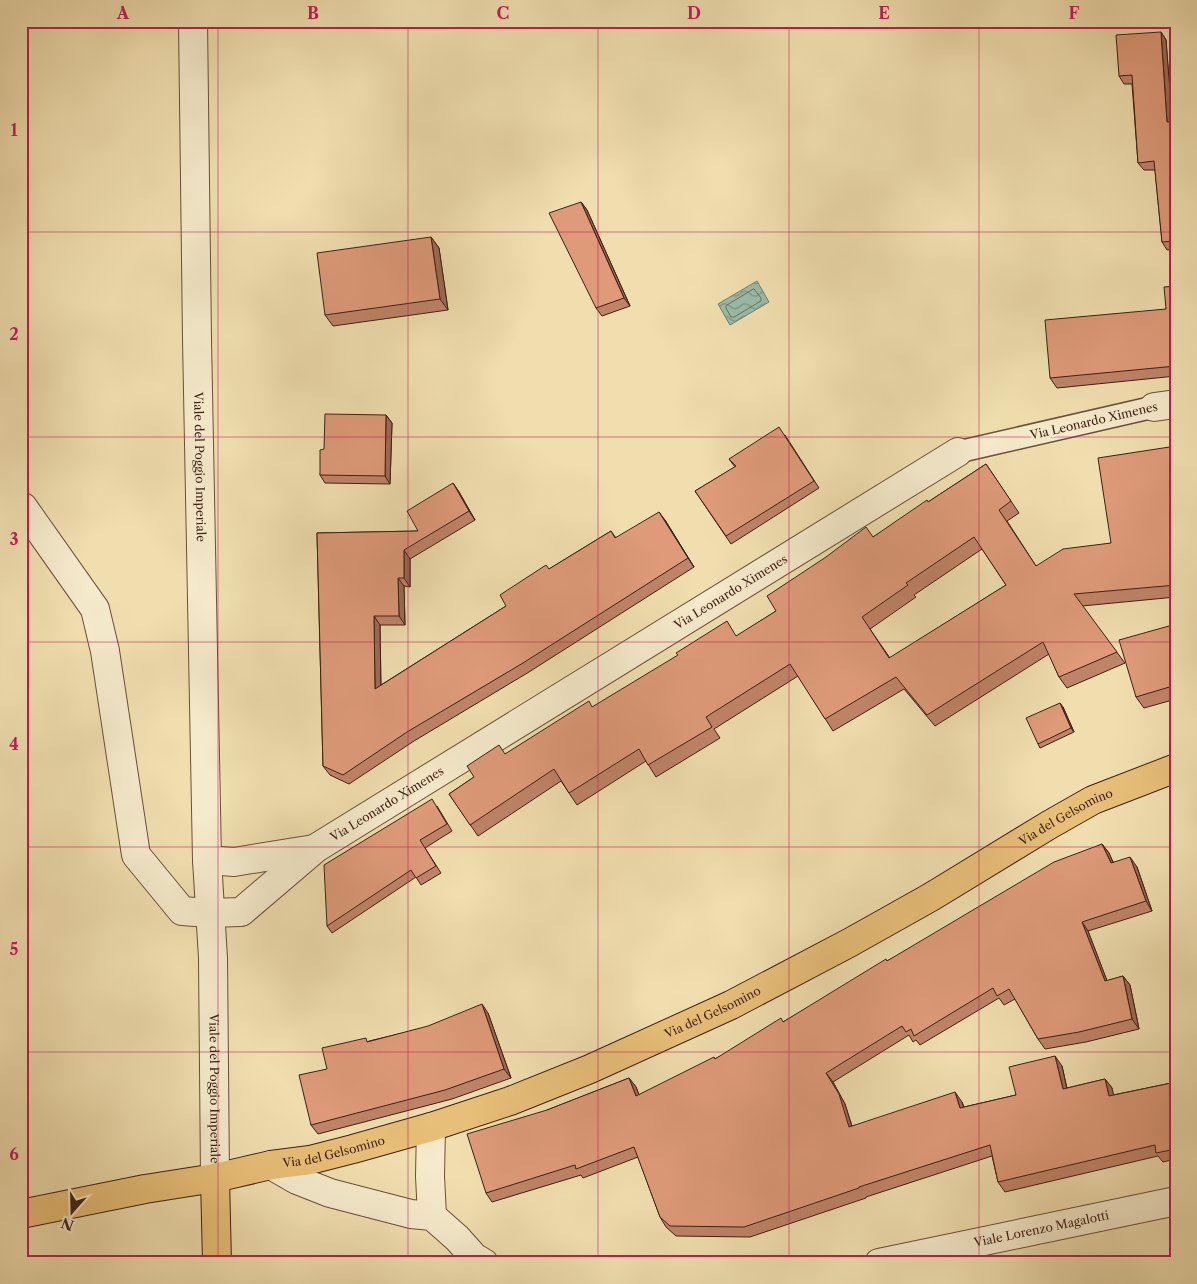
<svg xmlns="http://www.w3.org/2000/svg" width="1197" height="1284" viewBox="0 0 1197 1284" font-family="'Libre Caslon Text',serif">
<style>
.water{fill:url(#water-waves);stroke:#757d6c}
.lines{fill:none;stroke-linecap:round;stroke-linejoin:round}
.shore{stroke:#6c6e5e;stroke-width:1}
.pedestrian-casing{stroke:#6a4f3a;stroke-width:24}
.minor-casing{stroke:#6a4f3a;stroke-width:30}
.tertiary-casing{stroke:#6a4f3a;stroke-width:30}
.primary-casing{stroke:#3d1f13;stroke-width:30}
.pedestrian{stroke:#f5eacb;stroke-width:21}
.minor{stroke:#f5eacb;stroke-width:28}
.tertiary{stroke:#f5eacb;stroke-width:28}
.primary{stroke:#e8bf78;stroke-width:28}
.wall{fill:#bf8468;stroke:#3d1f13;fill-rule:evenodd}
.shaded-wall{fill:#9b6c55;stroke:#3d1f13}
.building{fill:#de9a79;stroke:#3d1f13;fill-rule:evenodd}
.grid{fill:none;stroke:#c2185b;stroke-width:1;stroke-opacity:0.55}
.labels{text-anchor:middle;stroke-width:5;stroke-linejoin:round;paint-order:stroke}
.street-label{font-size:12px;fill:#3d1f13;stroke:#f5eacb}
.neatline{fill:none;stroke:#c2185b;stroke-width:2}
.grid-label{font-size:16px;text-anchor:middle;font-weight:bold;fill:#c2185b}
</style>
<defs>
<pattern id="water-waves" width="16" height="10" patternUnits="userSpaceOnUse" patternTransform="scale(1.25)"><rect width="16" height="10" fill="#9abca8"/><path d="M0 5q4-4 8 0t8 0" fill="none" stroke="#7f9888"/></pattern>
</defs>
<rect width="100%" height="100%" fill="#f0deaf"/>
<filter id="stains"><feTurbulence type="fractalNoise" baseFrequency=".004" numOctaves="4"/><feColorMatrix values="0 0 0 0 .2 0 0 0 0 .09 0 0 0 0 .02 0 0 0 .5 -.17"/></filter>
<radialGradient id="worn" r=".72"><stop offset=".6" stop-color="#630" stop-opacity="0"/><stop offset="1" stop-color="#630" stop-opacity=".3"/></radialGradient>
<polygon class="water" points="757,281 769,302 730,325 718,304"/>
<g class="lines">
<polygon class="shore" points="754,289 761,298 761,301 734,317 731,317 726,308 726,306"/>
<g class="pedestrian-casing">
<polyline id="pedestrian" points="958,452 1154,407"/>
</g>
<g class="minor-casing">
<g id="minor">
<polyline points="1154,407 1176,404"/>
<path id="s1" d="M23 507 95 609 105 651 136 855 182 911 209 913 241 912 316 848 958 452"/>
<polyline points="207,860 234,862 314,849"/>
<polyline points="431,1127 430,1176 432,1216"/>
<polyline points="271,1165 297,1180 330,1193 411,1214 432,1216 457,1238 474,1257 484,1263"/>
<path id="s2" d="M879 1263 1176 1201"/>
</g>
</g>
<g class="tertiary-casing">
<g id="tertiary">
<path id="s3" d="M193 21 197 339 207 860 213 958 215 1178"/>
</g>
</g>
<g class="primary-casing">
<g id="primary">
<polyline points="215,1178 217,1263"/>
<path id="s4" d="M21 1214 145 1189 215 1178 271 1165 310 1160 353 1149 431 1127 510 1101 590 1069 731 1005 849 943 931 897 1049 825 1093 800 1176 768"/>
</g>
</g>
<use href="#pedestrian" class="pedestrian"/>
<use href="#minor" class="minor"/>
<use href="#tertiary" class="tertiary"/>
<use href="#primary" class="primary"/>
</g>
<g class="wall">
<polygon points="1161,32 1166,40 1172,122 1176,122 1176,249 1167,250 1162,242 1155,170 1144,170 1138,163 1132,84 1124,84 1119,76"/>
<polygon points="581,202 587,210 630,306 602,316 596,308"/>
<polygon points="431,237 439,248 448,310 333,326 325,315"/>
<polygon points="1176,286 1176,376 1057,388 1050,378 1166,309"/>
<polygon points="386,415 392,423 390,484 325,483 320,475 324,449"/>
<polygon points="785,435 819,488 731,544 695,491 735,467 729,459"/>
<path d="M1176 446V597L1082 606 1125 663 1067 688 1059 677 1049 654 935 726 904 689 833 731 798 676 714 729 720 738 656 777 646 761 577 805 561 781 478 836 449 794 474 777 506 754 593 707 737 636 776 611 873 537 928 502 986 464 1019 513 1007 521 1036 566 1111 543ZM982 549 1006 585 890 658 870 629 916 597 914 595Z"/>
<polygon points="453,483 459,492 475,520 410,559 410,587 404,586 405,625 380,625 381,685 506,606 549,569 611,531 616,538 665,520 694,567 529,672 414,741 349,784 330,775 323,766 317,533 418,531"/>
<polygon points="1176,624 1176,699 1144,708 1136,697"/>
<polygon points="1063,707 1074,732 1040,748 1038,744"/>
<polygon points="437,806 452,831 425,848 441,873 421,885 416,877 332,933 327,926"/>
<polygon points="1102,844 1109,853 1113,862 1137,867 1152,911 1088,931 1107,981 1123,976 1130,985 1139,1029 1086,1042 1045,1049 1038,1039 1015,999 1004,1005 999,998 920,1045 916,1040 913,1042 909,1035 833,1082 845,1104 852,1126 962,1102 964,1107 1016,1095 1062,1066 1067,1088 1105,1079 1112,1088 1113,1095 1176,1082 1176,1159 1163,1162 1158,1156 1005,1192 998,1182 992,1156 866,1197 866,1198 750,1237 676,1236 666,1227 660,1217 638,1157 583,1178 581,1175 492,1202 486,1193 547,1110 629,1078 636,1087 639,1095 715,1059 783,1022 887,961"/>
<polygon points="488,1013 511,1078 452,1099 318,1134 311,1125 327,1069 369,1041"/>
</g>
<g class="shaded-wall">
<polygon points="1161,32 1166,40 1173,130 1167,122"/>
<polygon points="581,202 587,210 630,306 624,298"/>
<polygon points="431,237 439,248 448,310 440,299"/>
<polygon points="386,415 392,423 390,484 385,476"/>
<polygon points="453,483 459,492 475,520 469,511"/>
<polygon points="659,512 665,520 694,567 688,558"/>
<polygon points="404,550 410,559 410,587 404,578"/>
<polygon points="398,578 404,586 405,625 399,616"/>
<polygon points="374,616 380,625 381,698 375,689"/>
<polygon points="1060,703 1063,707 1074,732 1071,728"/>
<polygon points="1102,844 1109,853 1117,872 1111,863"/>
<polygon points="1130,857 1137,867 1152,911 1146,901"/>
<polygon points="1082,922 1088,931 1111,991 1105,981"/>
<polygon points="1123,976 1130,985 1139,1029 1132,1019"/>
<polygon points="482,1004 488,1013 511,1078 504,1069"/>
<polygon points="1055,1056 1062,1066 1069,1099 1063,1089"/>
<polygon points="826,1073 833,1082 845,1104 855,1137 849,1127"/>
<polygon points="629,1078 636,1087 643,1105 636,1096"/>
<polygon points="1105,1079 1112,1088 1116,1105 1109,1096"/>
<polygon points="955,1092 962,1102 967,1117 960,1108"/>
</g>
<g class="building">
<polygon points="1161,32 1167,122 1176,122 1176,241 1162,242 1154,161 1138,163 1132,75 1119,76 1116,35"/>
<polygon points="581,202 624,298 596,308 549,213"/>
<polygon points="431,237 440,299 325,315 317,253"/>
<polygon points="1176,286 1176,366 1050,378 1045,320 1166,309 1164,287"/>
<polygon points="325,414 386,415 385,476 320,475 320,450 324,449"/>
<polygon points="779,427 814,481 726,536 695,491 736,466 729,459"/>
<path d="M1176 446V585L1074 594 1117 652 1059 677 1043 642 927 715 896 677 825 719 790 664 706 717 712 727 648 765 639 749 569 793 554 769 470 825 449 794 474 777 467 766 499 745 505 754 589 701 592 707 678 655 676 653 727 621 736 636 776 611 767 596 826 557 866 527 873 537 927 500 928 502 986 464 1011 501 999 510 1036 566 1063 549 1111 543 1098 458ZM974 537 1006 585 889 658 862 617 908 585 906 583Z"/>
<polygon points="453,483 469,511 404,550 404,578 398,578 399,616 374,616 375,689 506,606 500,595 546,565 549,569 611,531 615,538 659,512 688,558 523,663 407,732 343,775 323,766 317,533 418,531 407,511"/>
<polygon points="1176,624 1176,685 1136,697 1119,640"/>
<polygon points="1060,703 1071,728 1038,744 1026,718"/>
<polygon points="432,799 447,824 420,840 436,866 416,878 411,870 327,926 324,865"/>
<polygon points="1102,844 1111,863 1130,857 1146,901 1082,922 1105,981 1123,976 1132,1019 1079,1032 1038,1039 1009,989 997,996 993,988 914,1036 911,1029 906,1032 902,1026 826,1073 839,1094 849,1127 955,1092 960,1108 1016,1095 1009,1067 1055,1056 1063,1089 1105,1079 1109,1096 1176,1082 1176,1149 1156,1153 1155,1145 998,1182 990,1145 859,1187 859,1188 744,1227 670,1226 660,1217 634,1147 576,1169 575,1165 486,1193 467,1134 547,1110 629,1078 636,1096 714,1057 715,1059 781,1018 783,1022 886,959 887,961 1054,862"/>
<polygon points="482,1004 504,1069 445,1090 311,1125 299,1075 327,1069 322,1048 366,1038 367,1042 428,1026"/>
</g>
<path class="grid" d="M218 21V1263M408 21V1263M598 21V1263M789 21V1263M979 21V1263M21 232H1176M21 437H1176M21 642H1176M21 847H1176M21 1052H1176"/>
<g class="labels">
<g class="street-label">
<text transform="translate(1094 421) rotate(-13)" y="4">Via Leonardo Ximenes</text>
<text dy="4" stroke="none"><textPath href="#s3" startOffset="446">Viale del Poggio Imperiale</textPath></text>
<text dy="4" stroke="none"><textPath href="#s1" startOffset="1092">Via Leonardo Ximenes</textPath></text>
<text dy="4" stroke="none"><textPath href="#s1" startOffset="688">Via Leonardo Ximenes</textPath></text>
<text dy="4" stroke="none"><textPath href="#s4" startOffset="1128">Via del Gelsomino</textPath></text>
<text dy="4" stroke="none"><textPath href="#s4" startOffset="724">Via del Gelsomino</textPath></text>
<text dy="4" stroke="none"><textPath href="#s3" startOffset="1068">Viale del Poggio Imperiale</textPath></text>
<text dy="4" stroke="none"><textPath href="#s4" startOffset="319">Via del Gelsomino</textPath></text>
<text dy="4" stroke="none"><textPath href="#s2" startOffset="166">Viale Lorenzo Magalotti</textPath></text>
</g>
</g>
<rect width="1197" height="1284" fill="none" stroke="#f0deaf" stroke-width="55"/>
<g transform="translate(72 1212) rotate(200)" stroke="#f5eacb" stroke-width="4" paint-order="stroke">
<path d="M0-4L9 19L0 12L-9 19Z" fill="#3d1f13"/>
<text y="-8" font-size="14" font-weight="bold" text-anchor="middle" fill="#3d1f13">N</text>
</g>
<rect x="28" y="28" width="1142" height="1228" class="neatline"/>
<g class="grid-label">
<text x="123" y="19">A</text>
<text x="313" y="19">B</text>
<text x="503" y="19">C</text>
<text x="694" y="19">D</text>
<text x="884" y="19">E</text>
<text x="1074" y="19">F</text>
<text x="14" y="136">1</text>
<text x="14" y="340">2</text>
<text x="14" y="545">3</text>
<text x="14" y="750">4</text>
<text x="14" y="955">5</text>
<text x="14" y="1160">6</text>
</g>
<rect width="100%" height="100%" filter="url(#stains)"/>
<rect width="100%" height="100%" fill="url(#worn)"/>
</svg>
